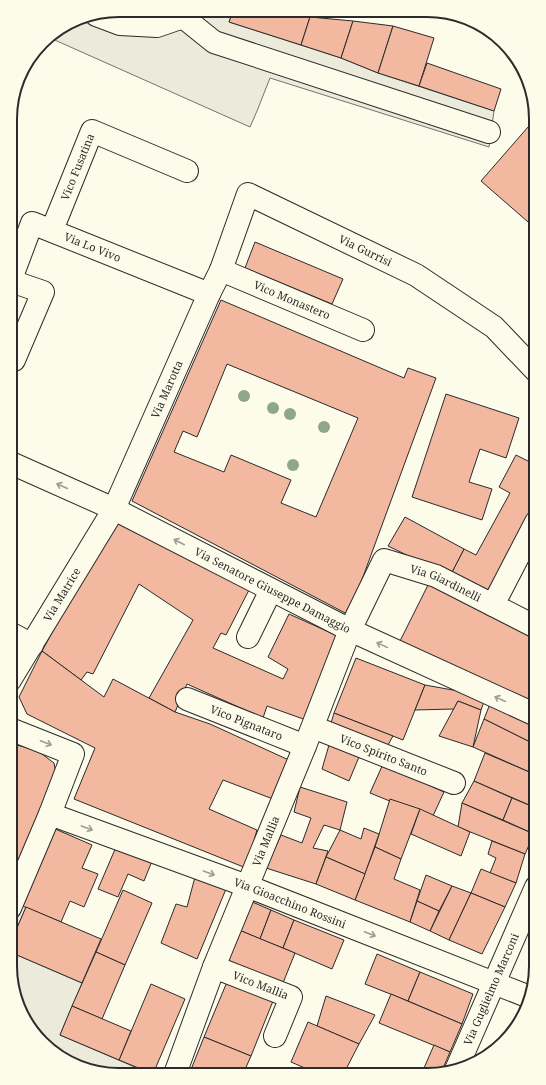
<svg xmlns="http://www.w3.org/2000/svg" width="546" height="1085" viewBox="0 0 546 1085" font-family="'Noto Serif',serif">
<style>
.parking{fill:#eceadb;stroke:#74746e}
.building{fill:#f2b8a0;stroke:#2b2b2b;fill-rule:evenodd}
.lines{fill:none;stroke-linecap:round;stroke-linejoin:round}
.street-casing{stroke:#2b2b2b;stroke-width:24}
.secondary-casing{stroke:#2b2b2b;stroke-width:24}
.street{stroke:#fdfbea;stroke-width:22}
.secondary{stroke:#fdfbea;stroke-width:22}
.tree{fill:#8ea78a}
.oneway{stroke:#9e9d94}
.labels{text-anchor:middle;stroke-width:3;stroke-linejoin:round;paint-order:stroke}
.street-label{font-size:11px;fill:#2b2b2b;stroke:#fdfbea}
.rim{fill:none;stroke:#2b2b2b;stroke-width:2}
</style>
<rect width="100%" height="100%" fill="#fdfbea"/>
<g class="parking">
<polygon points="119,10 233,11 229,22 341,58 378,73 494,111 489,147 270,78 257,111 250,127 48,37 78,18"/>
<polygon points="10,895 26,907 10,944"/>
<polygon points="10,952 82,983 60,1035 151,1074 105,1074 47,1048 16,1001 10,966"/>
</g>
<g class="building">
<polygon points="233,11 256,11 310,17 301,45 229,22"/>
<polygon points="310,17 353,21 341,58 301,45"/>
<polygon points="353,21 393,26 378,73 341,58"/>
<polygon points="393,26 434,38 419,86 378,73"/>
<polygon points="427,63 501,89 494,111 419,86"/>
<polygon points="528,127 536,135 535,228 481,181"/>
<polygon points="255,242 343,279 332,304 245,268"/>
<path d="M221 300 404 378 408 368 436 378 349 615 132 501ZM227 364 358 418 316 517 281 503 291 480 231 455 224 472 174 452 183 431 197 437Z"/>
<polygon points="446,394 519,418 506,458 480,449 469,482 492,489 482,520 412,497"/>
<polygon points="536,452 536,504 485,595 450,576 464,549 476,555 510,493 499,487 516,455 530,462"/>
<polygon points="405,517 464,549 450,576 388,546"/>
<polygon points="115,518 249,590 226,635 221,633 213,648 283,679 288,669 268,657 289,614 340,637 306,720 267,706 263,718 187,684 175,712 149,698 193,620 139,584 93,674 87,672 81,680 42,651"/>
<polygon points="430,581 536,634 536,707 400,641"/>
<polygon points="42,651 104,697 113,679 175,712 210,724 291,761 273,799 223,780 209,809 257,830 246,868 74,799 95,748 27,714 19,697"/>
<polygon points="356,658 425,685 403,740 334,713"/>
<polygon points="425,685 486,696 481,710 458,701 454,709 415,710"/>
<polygon points="492,699 536,721 536,745 484,719"/>
<polygon points="458,701 481,710 473,747 439,736"/>
<polygon points="334,713 393,736 383,754 329,730"/>
<polygon points="484,719 536,745 536,770 534,774 473,747"/>
<polygon points="10,743 38,751 54,763 57,779 10,884"/>
<polygon points="329,745 359,757 349,781 322,769"/>
<polygon points="485,753 534,774 536,770 536,808 474,781"/>
<polygon points="383,764 444,792 432,818 370,793"/>
<polygon points="474,781 512,798 503,820 462,803"/>
<polygon points="300,787 347,802 340,830 324,825 313,848 328,851 316,884 266,868 281,835 302,843 311,818 294,812"/>
<polygon points="512,798 536,808 536,832 534,834 503,820"/>
<polygon points="390,799 420,809 401,859 375,847"/>
<polygon points="462,803 534,834 525,854 458,827"/>
<polygon points="420,809 470,832 461,856 411,834"/>
<polygon points="53,828 92,845 82,868 98,874 84,907 70,901 61,922 20,905"/>
<polygon points="364,828 379,834 365,874 326,857 340,830 361,839"/>
<polygon points="492,841 525,854 516,883 490,873 496,858 488,854"/>
<polygon points="116,847 152,861 144,881 128,874 118,897 98,889"/>
<polygon points="375,847 401,859 394,879 420,890 410,922 355,900"/>
<polygon points="326,857 365,874 355,900 316,884"/>
<polygon points="481,869 516,883 505,907 471,893"/>
<polygon points="426,875 452,886 439,911 417,901"/>
<polygon points="195,877 226,889 197,959 161,943 176,904 187,907"/>
<polygon points="452,886 471,893 449,940 430,931"/>
<polygon points="123,890 152,903 125,965 96,952"/>
<polygon points="471,893 505,907 482,954 449,940"/>
<polygon points="250,901 271,910 260,939 239,930"/>
<polygon points="417,901 439,911 430,931 410,922"/>
<polygon points="26,907 101,939 82,983 10,952 10,944"/>
<polygon points="271,910 294,920 283,948 260,939"/>
<polygon points="294,920 344,940 332,969 283,948"/>
<polygon points="239,930 295,953 283,983 226,960"/>
<polygon points="96,952 125,965 102,1019 72,1006"/>
<polygon points="377,954 420,972 408,1001 365,984"/>
<polygon points="420,972 473,994 462,1024 408,1001"/>
<polygon points="227,982 273,1001 251,1056 204,1037"/>
<polygon points="151,984 185,999 153,1074 119,1060"/>
<polygon points="391,994 462,1024 450,1052 379,1023"/>
<polygon points="326,996 375,1015 359,1044 317,1026"/>
<polygon points="72,1006 131,1031 119,1060 60,1035"/>
<polygon points="308,1022 359,1044 343,1075 321,1075 291,1062"/>
<polygon points="204,1037 251,1056 243,1074 210,1074 192,1067"/>
<polygon points="434,1045 450,1052 441,1073 421,1075"/>
<polygon points="192,1067 210,1074 189,1074"/>
</g>
<g class="lines">
<g class="street-casing">
<g id="street">
<polyline points="183,17 214,42 489,132"/>
<path id="s1" d="M52 230 92 131 187 171"/>
<path id="s2" d="M221 270 363 330"/>
<path id="s3" d="M11 279 32 223 209 294"/>
<polyline points="11,281 43,292 14,360"/>
<path id="s4" d="M11 463 114 509 350 630 536 715"/>
<polyline points="493,605 536,522"/>
<polyline points="10,633 32,645"/>
<polyline points="248,637 271,590"/>
<path id="s5" d="M10 680 114 509 209 294 221 270 248 194 416 275 494 327 536 371"/>
<path id="s6" d="M187 699 305 746"/>
<path id="s7" d="M313 727 454 783"/>
<path id="s8" d="M50 814 247 886 527 996"/>
<polyline points="10,908 50,814 73,754 10,729"/>
<path id="s9" d="M214 967 291 997 275 1036"/>
<path id="s10" d="M456 1070 536 887"/>
<path id="s11" d="M175 1074 214 967 305 746 350 630 384 560 436 576 536 627"/>
</g>
</g>
<g class="secondary-casing">
<polyline id="secondary" points="96,15 120,24 157,26 183,17 186,10"/>
</g>
<use href="#street" class="street"/>
<use href="#secondary" class="secondary"/>
</g>
<g class="tree">
<circle cx="244" cy="396" r="6"/>
<circle cx="273" cy="408" r="6"/>
<circle cx="290" cy="414" r="6"/>
<circle cx="324" cy="427" r="6"/>
<circle cx="293" cy="465" r="6"/>
</g>
<defs><path id="oneway-shaft" d="M-6 0H5M1.5-3L5.5 0L1.5 3" fill="none" stroke-width="1.6" stroke-linecap="round" stroke-linejoin="round"/></defs>
<g class="oneway">
<use href="#oneway-shaft" transform="translate(62 486) rotate(-156)"/>
<use href="#oneway-shaft" transform="translate(179 542) rotate(-153)"/>
<use href="#oneway-shaft" transform="translate(382 645) rotate(-155)"/>
<use href="#oneway-shaft" transform="translate(500 699) rotate(-155)"/>
<use href="#oneway-shaft" transform="translate(46 743) rotate(21)"/>
<use href="#oneway-shaft" transform="translate(87 828) rotate(20)"/>
<use href="#oneway-shaft" transform="translate(209 873) rotate(20)"/>
<use href="#oneway-shaft" transform="translate(370 934) rotate(21)"/>
</g>
<g class="labels">
<g class="street-label">
<text dy="4" stroke="none"><textPath href="#s1" startOffset="68">Vico Fusatina</textPath></text>
<text dy="4" stroke="none"><textPath href="#s3" startOffset="125">Via Lo Vivo</textPath></text>
<text dy="4" stroke="none"><textPath href="#s5" startOffset="673">Via Gurrisi</textPath></text>
<text dy="4" stroke="none"><textPath href="#s2" startOffset="77">Vico Monastero</textPath></text>
<text dy="4" stroke="none"><textPath href="#s5" startOffset="331">Via Marotta</textPath></text>
<text dy="4" stroke="none"><textPath href="#s11" startOffset="621">Via Giardinelli</textPath></text>
<text dy="4" stroke="none"><textPath href="#s4" startOffset="291">Via Senatore Giuseppe Damaggio</textPath></text>
<text dy="4" stroke="none"><textPath href="#s5" startOffset="100">Via Matrice</textPath></text>
<text dy="4" stroke="none"><textPath href="#s6" startOffset="64">Vico Pignataro</textPath></text>
<text dy="4" stroke="none"><textPath href="#s7" startOffset="76">Vico Spirito Santo</textPath></text>
<text dy="4" stroke="none"><textPath href="#s11" startOffset="250">Via Mallia</textPath></text>
<text dy="4" stroke="none"><textPath href="#s8" startOffset="256">Via Gioacchino Rossini</textPath></text>
<text dy="4" stroke="none"><textPath href="#s9" startOffset="50">Vico Mallia</textPath></text>
<text dy="4" stroke="none"><textPath href="#s10" startOffset="88">Via Guglielmo Marconi</textPath></text>
</g>
</g>
<path d="M0 0H546V1085H0ZM119 17H427A102 102 0 0 1 529 119V966A102 102 0 0 1 427 1068H119A102 102 0 0 1 17 966V119A102 102 0 0 1 119 17Z" fill="#fdfbea" fill-rule="evenodd"/>
<path class="rim" d="M119 17H427A102 102 0 0 1 529 119V966A102 102 0 0 1 427 1068H119A102 102 0 0 1 17 966V119A102 102 0 0 1 119 17Z"/>
</svg>
